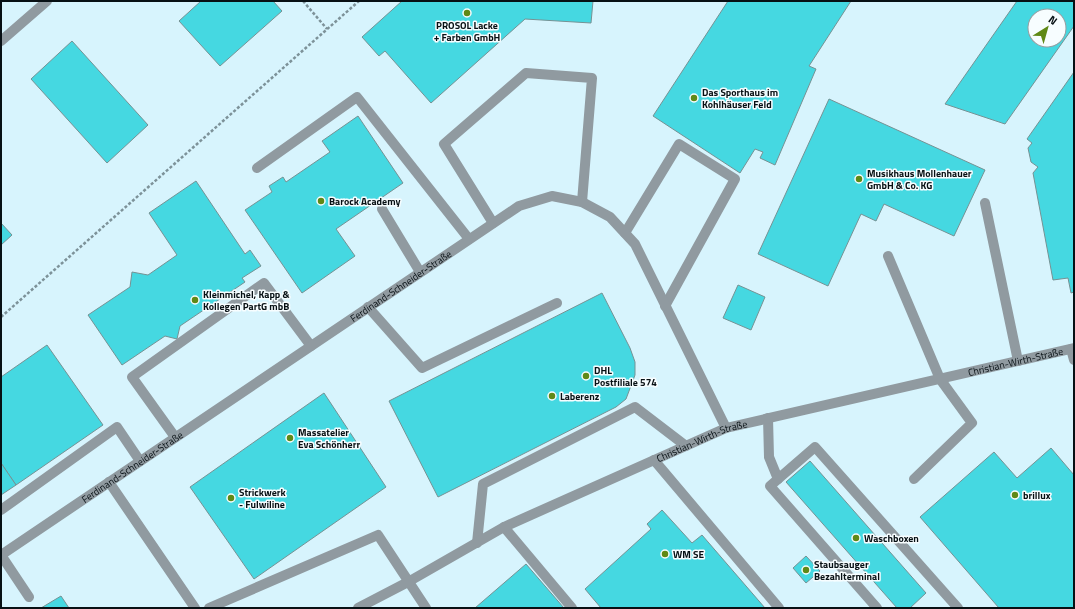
<svg xmlns="http://www.w3.org/2000/svg" width="1075" height="609" viewBox="0 0 1075 609" font-family="'Titillium Web',sans-serif">
<style>
.building{fill:#45d8e1;stroke:#759294;fill-rule:evenodd}
.lines{fill:none;stroke-linecap:round;stroke-linejoin:round}
.path{stroke:#7d9299;stroke-width:2.5;stroke-dasharray:3 2;stroke-linecap:butt}
.service{stroke:#909aa0;stroke-width:10}
.minor{stroke:#909aa0;stroke-width:10}
.poi-dot{fill:#5f8916;stroke:#f7fdff;stroke-width:1.5}
.labels{text-anchor:middle;stroke-width:3;stroke-linejoin:round;paint-order:stroke}
.poi-label{font-size:10px;font-weight:bold;fill:#071014;stroke:#f7fdff;text-anchor:start}
.street-label{font-size:10px;fill:#071014;stroke:#f7fdff}
</style>
<rect width="100%" height="100%" fill="#d7f4fd"/>
<g class="building">
<polygon points="201,1 273,1 282,11 220,66 179,21"/>
<polygon points="402,1 593,1 591,23 525,19 431,103 385,51 379,56 362,37"/>
<polygon points="728,1 851,1 809,66 816,69 775,165 760,158 763,152 755,149 740,173 653,116"/>
<path d="M1017 1H1074V26L1005 124 945 104ZM1035 16H1059V40H1035Z"/>
<polygon points="72,41 148,125 107,163 31,79"/>
<polygon points="1074,72 1074,292 1071,293 1068,278 1053,280 1033,173 1038,167 1031,162 1028,148 1032,143 1027,139"/>
<polygon points="829,99 985,170 954,236 884,204 876,221 861,214 828,286 758,254"/>
<polygon points="358,116 403,183 336,229 355,256 302,293 245,210 272,192 269,186 283,177 286,182 330,152 322,141"/>
<polygon points="196,181 245,254 250,250 261,266 242,278 245,282 180,326 177,339 165,336 122,365 88,315 130,287 132,272 148,275 177,255 149,213"/>
<polygon points="1,223 12,235 1,245"/>
<polygon points="738,285 765,297 751,330 723,318"/>
<polygon points="602,293 630,348 635,362 635,375 626,399 616,407 438,497 389,401"/>
<polygon points="47,345 103,425 16,485 1,463 1,377"/>
<polygon points="324,393 386,487 254,579 190,487"/>
<polygon points="1051,448 1074,475 1074,608 999,608 920,517 994,452 1017,478"/>
<polygon points="810,461 926,593 910,608 897,608 786,482"/>
<polygon points="1,463 16,485 1,495"/>
<polygon points="662,510 692,543 702,535 765,608 601,608 585,589 651,529 647,524"/>
<polygon points="806,556 820,571 806,583 793,568"/>
<polygon points="526,564 564,608 475,608"/>
<polygon points="61,596 69,608 41,608"/>
</g>
<g class="lines">
<g class="path">
<polyline points="303,1 327,29"/>
<polyline points="1,317 359,1"/>
</g>
<g class="service">
<polyline points="257,168 357,97 469,239"/>
<polyline points="985,203 1018,361"/>
<polyline points="382,209 420,272"/>
<polyline points="493,223 444,144 526,73 592,78 582,202"/>
<polyline points="625,233 679,144 735,179 665,306"/>
<polyline points="888,256 940,379 972,423 914,479"/>
<polyline points="368,307 422,368 557,303"/>
<polyline points="1071,349 1074,360"/>
<polyline points="768,418 769,457 778,479"/>
<polyline points="175,437 132,377 264,283 311,346"/>
<polyline points="654,460 779,608"/>
<polyline points="109,482 195,608"/>
<polyline points="1,510 117,427 140,461"/>
<polyline points="504,527 572,608"/>
<polyline points="477,543 483,484 635,407 686,446"/>
<polyline points="1,555 29,597"/>
<polyline points="209,608 378,535 426,608"/>
<polyline points="877,608 770,486 815,447 958,608"/>
</g>
<g class="minor">
<polyline points="1,41 47,1"/>
<path id="s1" d="M1 555 519 206 552 196 582 202 610 217 635 244 726 428"/>
<path id="s2" d="M358 608 408 582 504 527 726 428 1074 348"/>
</g>
</g>
<g class="poi-dot">
<circle cx="467" cy="13" r="4"/>
<circle cx="694" cy="98" r="4"/>
<circle cx="859" cy="179" r="4"/>
<circle cx="321" cy="201" r="4"/>
<circle cx="195" cy="300" r="4"/>
<circle cx="586" cy="376" r="4"/>
<circle cx="552" cy="396" r="4"/>
<circle cx="290" cy="438" r="4"/>
<circle cx="1015" cy="495" r="4"/>
<circle cx="231" cy="498" r="4"/>
<circle cx="856" cy="538" r="4"/>
<circle cx="665" cy="554" r="4"/>
<circle cx="806" cy="570" r="4"/>
</g>
<g class="labels">
<g class="poi-label">
<text x="467" y="29" text-anchor="middle">PROSOL Lacke<tspan x="467" dy="12">+ Farben GmbH</tspan></text>
<text x="702" y="96">Das Sporthaus im<tspan x="702" dy="12">Kohlhäuser Feld</tspan></text>
<text x="867" y="177">Musikhaus Mollenhauer<tspan x="867" dy="12">GmbH &amp; Co. KG</tspan></text>
<text x="329" y="205">Barock Academy</text>
<text x="203" y="298">Kleinmichel, Kapp &amp;<tspan x="203" dy="12">Kollegen PartG mbB</tspan></text>
<text x="594" y="374">DHL<tspan x="594" dy="12">Postfiliale 574</tspan></text>
<text x="560" y="400">Laberenz</text>
<text x="298" y="436">Massatelier<tspan x="298" dy="12">Eva Schönherr</tspan></text>
<text x="239" y="496">Strickwerk<tspan x="239" dy="12">- Fulwiline</tspan></text>
<text x="1023" y="499">brillux</text>
<text x="864" y="542">Waschboxen</text>
<text x="673" y="558">WM SE</text>
<text x="814" y="568">Staubsauger<tspan x="814" dy="12">Bezahlterminal</tspan></text>
</g>
<g class="street-label">
<text dy="4" stroke="none"><textPath href="#s1" startOffset="482">Ferdinand-Schneider-Straße</textPath></text>
<text dy="4" stroke="none"><textPath href="#s2" startOffset="707">Christian-Wirth-Straße</textPath></text>
<text dy="4" stroke="none"><textPath href="#s2" startOffset="383">Christian-Wirth-Straße</textPath></text>
<text dy="4" stroke="none"><textPath href="#s1" startOffset="158">Ferdinand-Schneider-Straße</textPath></text>
</g>
</g>
<rect width="1075" height="609" fill="none" stroke="#071014" stroke-width="4"/>
<g transform="translate(1047 28) rotate(37)"><circle r="19" fill="#f7fdff" stroke="#979ea1"/>
<path d="M0-3L7 15L0 10L-7 15Z" fill="#5f8916"/>
<text y="-6" font-size="11" font-weight="bold" text-anchor="middle" fill="#071014">N</text>
</g>
</svg>
